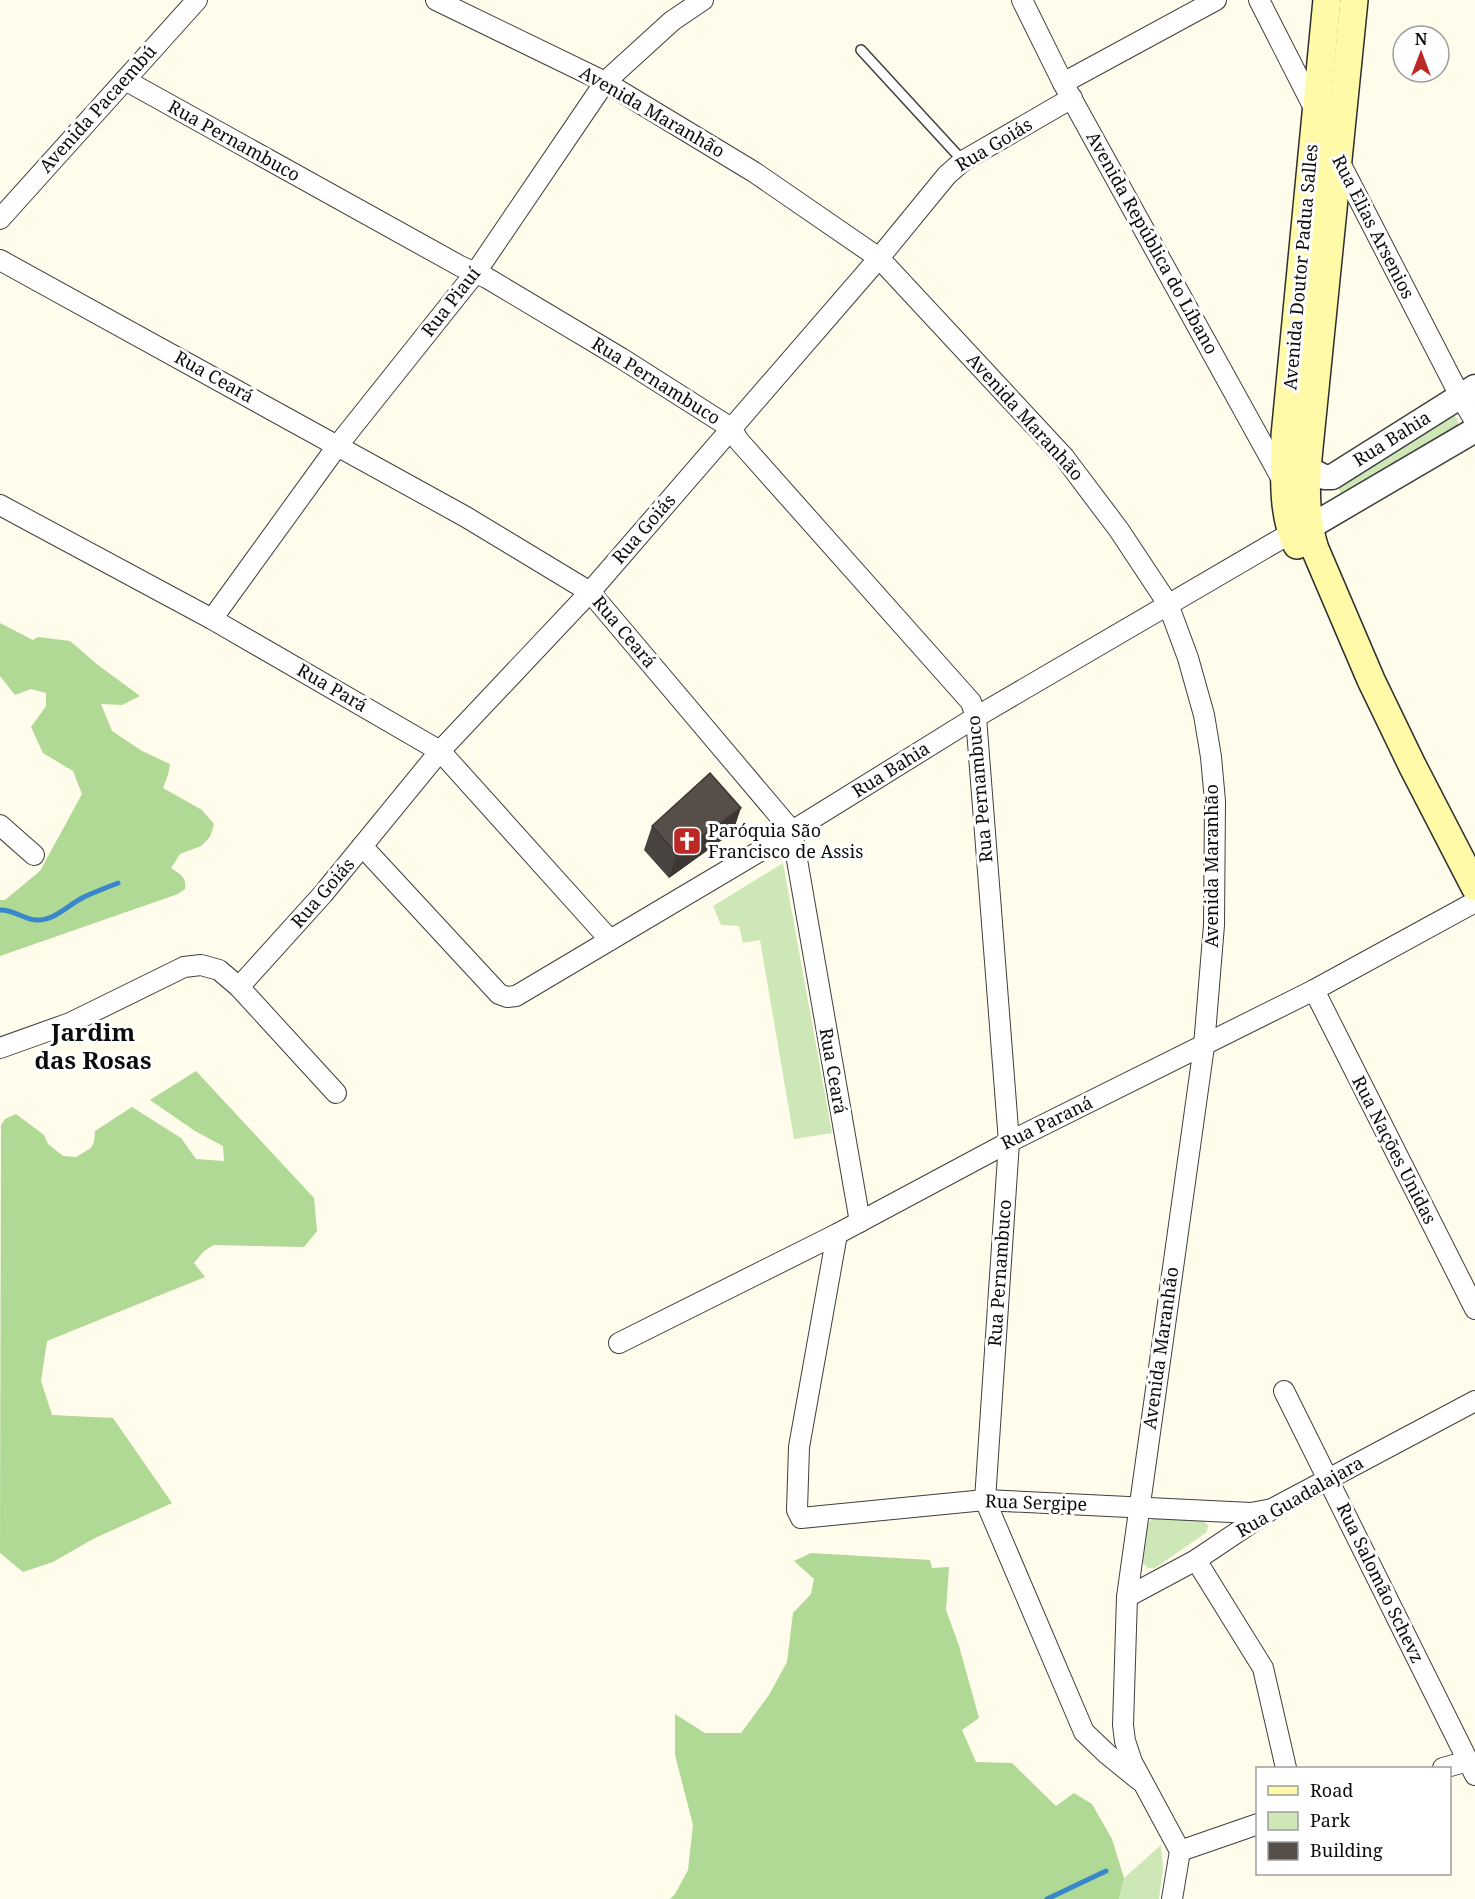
<svg xmlns="http://www.w3.org/2000/svg" width="1475" height="1899" viewBox="0 0 1475 1899" font-family="'Noto Serif',serif">
<style>
.green{fill:#cde8b6}
.forest{fill:#afd995}
.lines{fill:none;stroke-linecap:round;stroke-linejoin:round}
.stream{stroke:#3887cc;stroke-width:5}
.service-casing{stroke:#3f3f3f;stroke-width:12}
.minor-casing{stroke:#3f3f3f;stroke-width:22}
.tertiary-casing{stroke:#3f3f3f;stroke-width:27}
.secondary-casing{stroke:#2e2e2e;stroke-width:30}
.service{stroke:#fff;stroke-width:9}
.minor{stroke:#fff;stroke-width:20}
.tertiary{stroke:#fff;stroke-width:24}
.secondary{stroke:#fefaa7;stroke-width:27}
.wall{fill:#49433f}
.shaded-wall{fill:#3c3733}
.building{fill:#554e49;stroke:#3c3733;stroke-width:1.5}
.labels{text-anchor:middle;stroke-width:6;stroke-linejoin:round;paint-order:stroke}
.street-label{font-size:18px;fill:#0c0c0c;stroke:#fff}
.poi-label{font-size:18px;fill:#0c0c0c;stroke:#fff;text-anchor:start}
.district-label{font-size:24px;font-weight:bold;fill:#0c0c0c;stroke:#fff}
</style>
<rect width="100%" height="100%" fill="#fffceb"/>
<g class="green">
<path d="M1453 414C1459 420 1459 424 1457 433L1347 497 1341 494 1337 485Z"/>
<polygon points="783,863 832,1133 794,1139 760,940 743,943 739,926 721,925 713,906"/>
<path d="M1156 1517 1202 1520 1208 1525 1207 1532 1155 1568C1149 1569 1146 1568 1143 1562 1145 1548 1141 1523 1156 1517Z"/>
<polygon points="1161,1845 1163,1868 1159,1899 1119,1899 1124,1878"/>
</g>
<g class="forest">
<path d="M0 623 33 640 38 637 70 641 98 665 140 696 122 705 101 704 112 731 142 751 170 764 168 775 163 788 202 810 214 824 210 837 201 846 180 854 171 868C180 874 187 877 185 889L178 894 0 956V900H5L40 871 82 794 73 771 43 753 31 727 46 706V693L31 689 15 695 0 676Z"/>
<polygon points="196,1071 314,1198 317,1231 304,1247 214,1245 204,1251 194,1263 205,1277 47,1341 41,1381 52,1415 113,1418 172,1503 93,1539 53,1562 23,1572 0,1553 1,1125 5,1119 16,1114 44,1135 48,1144 63,1156 76,1157 91,1148 94,1142 95,1131 132,1107 181,1138 196,1159 224,1161 223,1146 195,1131 150,1100"/>
<polygon points="811,1553 930,1560 932,1568 949,1567 946,1610 959,1646 979,1718 962,1730 976,1762 1012,1763 1056,1806 1074,1793 1092,1804 1112,1839 1124,1878 1119,1899 670,1899 675,1894 688,1870 693,1825 675,1755 675,1714 705,1733 741,1733 769,1695 787,1662 793,1613 811,1594 814,1579 794,1561"/>
</g>
<g class="lines">
<g class="stream">
<path d="M0 910C13 909 23 919 36 920 54 921 67 906 82 898 94 892 106 888 118 883"/>
<polyline points="1047,1899 1106,1871"/>
</g>
<g class="service-casing">
<polyline id="service" points="861,50 963,161"/>
</g>
<g class="minor-casing">
<g id="minor">
<polyline points="436,0 605,82 754,172 879,258 1064,457 1119,530 1168,604 1188,658 1204,715 1211,757 1215,801 1214,925 1204,1046 1127,1597 1123,1725 1125,1741 1132,1762 1180,1851 1172,1899"/>
<polyline points="1022,0 1063,83 1284,483"/>
<polyline points="1259,0 1316,112"/>
<polyline points="125,80 460,266 487,278 621,358 731,428 739,441 971,702 976,717 1009,1142 985,1500 1084,1732 1107,1754 1139,1780"/>
<polyline points="1063,83 1216,0"/>
<polyline points="1337,157 1460,396 1475,421"/>
<polyline points="0,219 197,0"/>
<polyline points="0,260 466,517 590,592 792,831 860,1222"/>
<polyline points="0,505 212,619 440,751 610,940"/>
<polyline points="212,619 338,445 476,272 605,82 672,21 703,0"/>
<polyline points="0,825 34,855"/>
<polyline points="362,846 499,994 507,997 516,996 760,851 976,717 1291,533"/>
<polyline points="239,987 323,894 440,751 590,592 879,258 947,175 963,161 1072,98"/>
<polyline points="1314,990 1475,1309"/>
<polyline points="0,1048 70,1023 184,967 201,965 219,970 239,987 336,1093"/>
<polyline points="837,1234 799,1447 797,1510 801,1518 985,1500 1251,1513 1272,1509"/>
<polyline points="619,1343 837,1234 1009,1142 1314,990 1475,902"/>
<polyline points="1284,1391 1475,1775"/>
<polyline points="1196,1560 1263,1668 1286,1768"/>
<polyline points="1127,1597 1196,1560 1272,1509 1475,1401"/>
<polyline points="1443,1768 1468,1761"/>
<polyline points="1180,1851 1258,1824"/>
</g>
</g>
<g class="tertiary-casing">
<g id="tertiary">
<polyline points="1307,468 1324,477 1332,477 1475,387"/>
<polyline points="1308,528 1475,430"/>
</g>
</g>
<g class="secondary-casing">
<g id="secondary">
<path d="M1354 0 1308 458C1305 489 1305 519 1315 549L1371 680 1412 765 1475 887"/>
<path d="M1297 545C1281 513 1285 471 1285 436L1327 0"/>
</g>
</g>
<use href="#service" class="service"/>
<use href="#minor" class="minor"/>
<use href="#tertiary" class="tertiary"/>
<use href="#secondary" class="secondary"/>
</g>
<polygon class="wall" points="652,826 733,832 669,878 644,850"/>
<polygon class="shaded-wall" points="741,808 733,832 669,878 677,854"/>
<polygon class="building" points="710,773 741,808 677,854 652,826"/>
<defs>
<g id="church-square" transform="scale(1.5)"><rect x="-9" y="-9" width="18" height="18" rx="4" fill="#bb2825" stroke="#fff"/><path d="M-1.2-6h2.4v3.5h3.3v2.4h-3.3V6h-2.4V-.1h-3.3v-2.4h3.3Z" fill="#fff"/></g>
</defs>
<g fill-rule="evenodd">
<use href="#church-square" x="687" y="841"/>
</g>
<g class="labels">
<g class="street-label">
<text transform="translate(98 109) rotate(-48)" y="6">Avenida Pacaembú</text>
<text transform="translate(652 112) rotate(30)" y="6">Avenida Maranhão</text>
<text transform="translate(234 141) rotate(29)" y="6">Rua Pernambuco</text>
<text transform="translate(994 145) rotate(-31)" y="6">Rua Goiás</text>
<text transform="translate(1373 227) rotate(63)" y="6">Rua Elias Arsenios</text>
<text transform="translate(1152 243) rotate(61)" y="6">Avenida República do Líbano</text>
<text transform="translate(1301 267) rotate(-85)" y="6">Avenida Doutor Padua Salles</text>
<text transform="translate(451 302) rotate(-52)" y="6">Rua Piauí</text>
<text transform="translate(214 377) rotate(29)" y="6">Rua Ceará</text>
<text transform="translate(656 381) rotate(32)" y="6">Rua Pernambuco</text>
<text transform="translate(1025 417) rotate(48)" y="6">Avenida Maranhão</text>
<text transform="translate(1392 439) rotate(-32)" y="6">Rua Bahia</text>
<text transform="translate(644 529) rotate(-49)" y="6">Rua Goiás</text>
<text transform="translate(624 632) rotate(50)" y="6">Rua Ceará</text>
<text transform="translate(332 688) rotate(30)" y="6">Rua Pará</text>
<text transform="translate(891 770) rotate(-32)" y="6">Rua Bahia</text>
<text transform="translate(980 789) rotate(-95)" y="6">Rua Pernambuco</text>
<text transform="translate(1212 866) rotate(-90)" y="6">Avenida Maranhão</text>
<text transform="translate(323 893) rotate(-49)" y="6">Rua Goiás</text>
<text transform="translate(833 1071) rotate(80)" y="6">Rua Ceará</text>
<text transform="translate(1047 1123) rotate(-26)" y="6">Rua Paraná</text>
<text transform="translate(1394 1150) rotate(63)" y="6">Rua Nações Unidas</text>
<text transform="translate(1000 1273) rotate(-86)" y="6">Rua Pernambuco</text>
<text transform="translate(1161 1348) rotate(-82)" y="6">Avenida Maranhão</text>
<text transform="translate(1300 1497) rotate(-30)" y="6">Rua Guadalajara</text>
<text transform="translate(1036 1503) rotate(2)" y="6">Rua Sergipe</text>
<text transform="translate(1380 1583) rotate(64)" y="6">Rua Salomão Schevz</text>
</g>
<g class="poi-label">
<text x="708" y="837">Paróquia São<tspan x="708" dy="21">Francisco de Assis</tspan></text>
</g>
<g class="district-label">
<text x="93" y="1041">Jardim<tspan x="93" dy="28">das Rosas</tspan></text>
</g>
</g>
<rect x="1256" y="1767" width="195" height="108" fill="#ffffff" stroke="#9e9e9e" stroke-width="1.5"/>
<rect x="1268" y="1786" width="30" height="9" fill="#fefaa7" stroke="#9e9e9e" stroke-width="1.5"/>
<text x="1310" y="1797" font-size="18" fill="#0c0c0c">Road</text>
<rect x="1268" y="1812" width="30" height="18" fill="#cde8b6" stroke="#9e9e9e" stroke-width="1.5"/>
<text x="1310" y="1827" font-size="18" fill="#0c0c0c">Park</text>
<rect x="1268" y="1842" width="30" height="18" fill="#554e49" stroke="#9e9e9e" stroke-width="1.5"/>
<text x="1310" y="1857" font-size="18" fill="#0c0c0c">Building</text>
<g transform="translate(1421 54)"><circle r="28" fill="#ffffff" stroke="#9e9e9e" stroke-width="1.5"/>
<path d="M0-4.5L10 22L0 15L-10 22Z" fill="#bb2825"/>
<text y="-9" font-size="16" font-weight="bold" text-anchor="middle" fill="#0c0c0c">N</text>
</g>
</svg>
